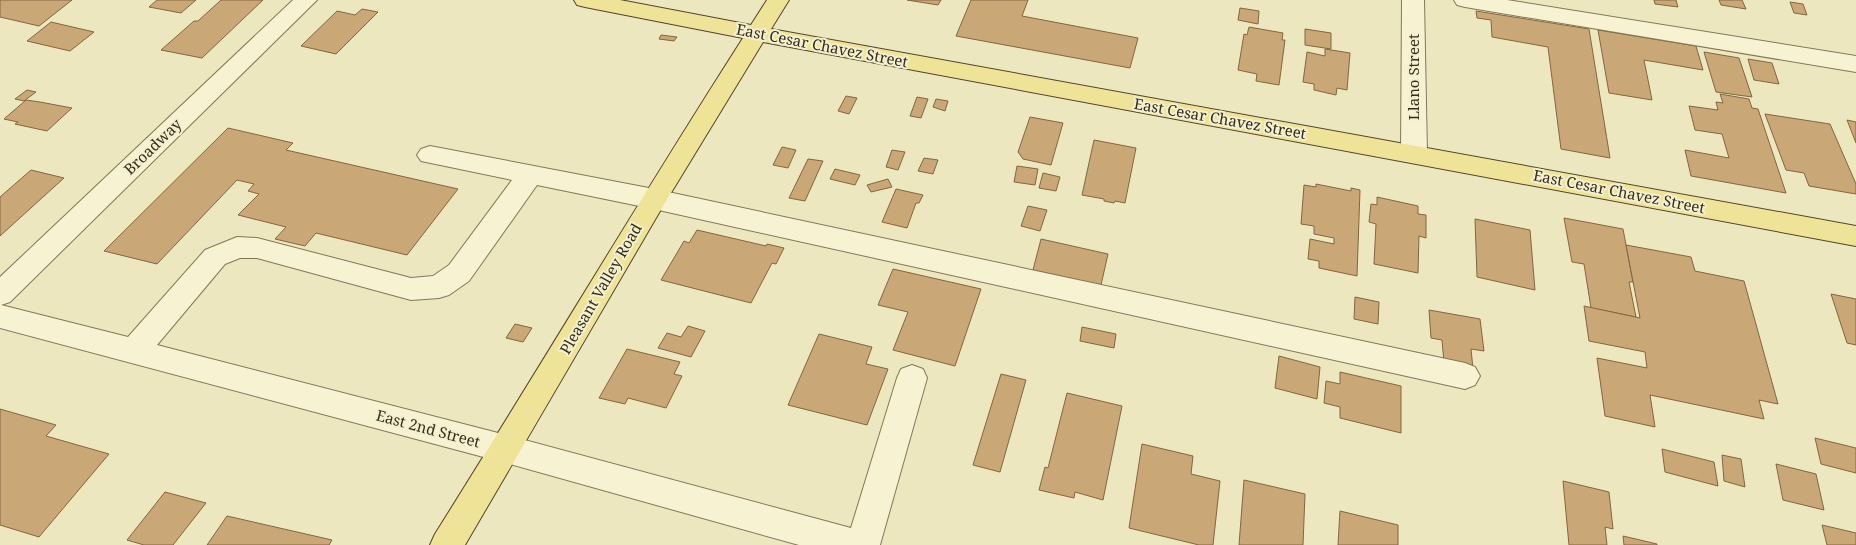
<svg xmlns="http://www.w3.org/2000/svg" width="1856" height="545" viewBox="0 0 1856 545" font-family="'Noto Serif',serif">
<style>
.building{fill:#c9a776;stroke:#83663f}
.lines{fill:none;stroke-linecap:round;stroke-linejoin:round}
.minor-casing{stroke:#847758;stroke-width:2}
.major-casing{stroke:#52442d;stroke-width:2}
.minor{fill:#f7f3d2;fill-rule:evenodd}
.major{fill:#efe397;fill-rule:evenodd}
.labels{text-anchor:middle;stroke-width:4;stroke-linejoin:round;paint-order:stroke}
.street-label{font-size:15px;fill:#342c1c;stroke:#f4f0cf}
</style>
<rect width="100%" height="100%" fill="#ece7bf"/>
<g class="building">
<polygon points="0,0 72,0 39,26 0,17"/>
<polygon points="157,0 196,0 181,13 149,7"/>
<polygon points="221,0 263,0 202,58 161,50 194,21 198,21"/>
<polygon points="907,0 941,0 938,5"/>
<polygon points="971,0 1028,0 1022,16 1138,38 1130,68 956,36"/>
<polygon points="1654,0 1676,0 1678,7 1655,4"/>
<polygon points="1719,0 1742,0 1746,9 1721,5"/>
<polygon points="1790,2 1803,4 1807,15 1794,13"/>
<polygon points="1240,8 1259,11 1258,24 1238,20"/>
<polygon points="362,9 378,12 336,54 301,46 337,11 355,15"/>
<polygon points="1476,11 1589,29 1610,158 1561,149 1548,47 1492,37 1491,20 1477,18"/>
<polygon points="51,22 94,32 70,51 27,41"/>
<polygon points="1249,27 1283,33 1282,40 1285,40 1279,85 1256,81 1257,74 1238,70 1244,34 1247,35"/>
<polygon points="1305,29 1331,33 1331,49 1305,45"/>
<polygon points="1598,30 1696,46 1703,70 1644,60 1652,100 1609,93"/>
<polygon points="661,35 677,37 674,41 659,39"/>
<polygon points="1325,49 1350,53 1347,90 1337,88 1336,95 1314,90 1314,84 1303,82 1307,52 1325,56"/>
<polygon points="1704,52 1739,58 1752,97 1716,92"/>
<polygon points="1748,59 1772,63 1779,84 1754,80"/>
<polygon points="27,90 36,92 24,101 15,99"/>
<polygon points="1720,94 1749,99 1752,108 1758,109 1786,193 1691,176 1685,150 1729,158 1722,134 1695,130 1689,106 1718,110 1716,102 1723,103"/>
<polygon points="846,96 857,98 849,114 838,111"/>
<polygon points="917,97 928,99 921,118 910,116"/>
<polygon points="936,99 948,101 945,111 933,107"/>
<polygon points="26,100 40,102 72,108 47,131 15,124 18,122 4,119"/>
<polygon points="1765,114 1830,124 1856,184 1856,194 1809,186 1804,173 1786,170"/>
<polygon points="1030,117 1063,123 1051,165 1023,159 1018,152"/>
<polygon points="1847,120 1856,122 1856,143"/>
<polygon points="228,128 293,143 286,150 458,189 407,255 316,233 305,246 275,239 286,227 238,215 259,194 248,191 254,184 237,180 157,264 104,251"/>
<polygon points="1094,140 1136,148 1125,203 1115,201 1114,203 1104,201 1104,199 1082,195"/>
<polygon points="782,147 796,150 788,168 773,165"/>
<polygon points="892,150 905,152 898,170 886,167"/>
<polygon points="924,158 938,160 933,174 918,171"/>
<polygon points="808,159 823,161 805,201 789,198"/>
<polygon points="1017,166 1038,169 1035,185 1014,182"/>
<polygon points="835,169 860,175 855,185 830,179"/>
<polygon points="31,170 64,178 0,236 0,197"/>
<polygon points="1043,173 1060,177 1056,191 1039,188"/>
<polygon points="888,179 892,187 871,192 867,185"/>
<polygon points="1316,184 1351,191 1351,188 1360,190 1357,276 1319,268 1319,261 1308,259 1310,239 1334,244 1334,238 1314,234 1314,226 1301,224 1304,185 1316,187"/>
<polygon points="896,189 923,195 919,203 916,203 907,228 882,222"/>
<polygon points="1377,197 1418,206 1418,214 1426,215 1426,238 1419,236 1418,273 1374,264 1376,224 1369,222 1371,204 1377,205"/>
<polygon points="1028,206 1047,210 1040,231 1021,226"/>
<polygon points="1564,218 1623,229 1633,282 1629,282 1636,317 1591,308 1584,264 1572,262"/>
<polygon points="1475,219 1530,230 1535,290 1477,277"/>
<polygon points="697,230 766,246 767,244 784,248 776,264 772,263 751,303 661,280 684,241 689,243"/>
<polygon points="1041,239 1108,254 1101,285 1033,270"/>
<polygon points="1626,245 1691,257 1695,271 1744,281 1778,404 1759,400 1764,419 1650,395 1655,427 1605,416 1597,358 1647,368 1645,352 1589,341 1584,306 1640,318"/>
<polygon points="893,269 981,289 955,366 893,350 908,312 878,305"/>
<polygon points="1831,294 1856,299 1856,345 1847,343"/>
<polygon points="1355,297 1379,302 1378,324 1354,319"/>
<polygon points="1429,310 1480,319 1484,351 1471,349 1473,369 1444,363 1442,340 1431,338"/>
<polygon points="515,324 532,328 523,342 506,338"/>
<polygon points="688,326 705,331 691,357 658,348 667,333 681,337"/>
<polygon points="1082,327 1116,334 1114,348 1080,341"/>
<polygon points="819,334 872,347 866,364 888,369 867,425 788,405"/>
<polygon points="627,349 680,362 674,374 682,376 666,408 628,398 625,404 599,398"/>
<polygon points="1279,356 1320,367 1317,399 1275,388"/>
<polygon points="1340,372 1401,386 1401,433 1340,418 1340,407 1324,403 1326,381 1340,384"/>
<polygon points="1001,374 1026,380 1000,472 973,465"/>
<polygon points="1067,393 1122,406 1103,500 1075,492 1074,498 1039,490 1045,467 1048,468"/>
<polygon points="0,409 56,425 46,436 109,454 39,537 0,525"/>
<polygon points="1815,438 1856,448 1856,473 1821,464"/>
<polygon points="1142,444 1193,456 1191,474 1220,481 1213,545 1199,545 1129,528"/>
<polygon points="1662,449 1714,462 1718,486 1665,472"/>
<polygon points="1722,455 1741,459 1745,487 1724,481"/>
<polygon points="1776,464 1816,474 1824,510 1783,500"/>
<polygon points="1244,480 1305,494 1303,545 1239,545"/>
<polygon points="1563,481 1609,492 1613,529 1605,527 1607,545 1569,545"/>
<polygon points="165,492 206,503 173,545 144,545 127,540"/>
<polygon points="1340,511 1398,525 1398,545 1338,545"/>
<polygon points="227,516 332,540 329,545 207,545"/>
<polygon points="1822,525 1856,533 1856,545 1827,545"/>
<polygon points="1623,536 1657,544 1657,545 1624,545"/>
</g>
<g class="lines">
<g class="minor-casing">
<g id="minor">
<polygon points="293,0 317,0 10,302 1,305 128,337 205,250 237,237 257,238 411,278 433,276 449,265 512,180 421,161 417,155 421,149 430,146 654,189 1465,363 1475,367 1480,376 1475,385 1465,389 654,209 537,185 469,281 449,295 439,298 411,300 257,258 240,258 225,264 157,345 506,435 851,528 897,378 901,369 912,365 923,369 927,378 880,545 799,545 506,463 0,328 0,277"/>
<polygon points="1402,0 1424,0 1427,154 1423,160 1414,163 1405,160 1401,154"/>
<polygon points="1454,0 1507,0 1856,56 1856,72 1465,7 1457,5"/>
</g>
</g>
<g class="major-casing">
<path id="major" d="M574 0H620L751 25 767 0H789L771 29 1856 226V246L763 42 663 206 465 545H430L435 534C539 369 638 202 743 38L585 7 577 5Z"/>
</g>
<use href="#minor" class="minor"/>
<use href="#major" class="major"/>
</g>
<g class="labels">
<g class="street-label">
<text transform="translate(822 46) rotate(11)" y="5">East Cesar Chavez Street</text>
<text transform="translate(1414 77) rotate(-90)" y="5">Llano Street</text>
<text transform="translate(1220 119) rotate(10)" y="5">East Cesar Chavez Street</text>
<text transform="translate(153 147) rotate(-44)" y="5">Broadway</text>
<text transform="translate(1619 192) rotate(11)" y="5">East Cesar Chavez Street</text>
<text transform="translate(601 289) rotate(-60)" y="5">Pleasant Valley Road</text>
<text transform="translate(428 429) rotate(15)" y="5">East 2nd Street</text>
</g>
</g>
</svg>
